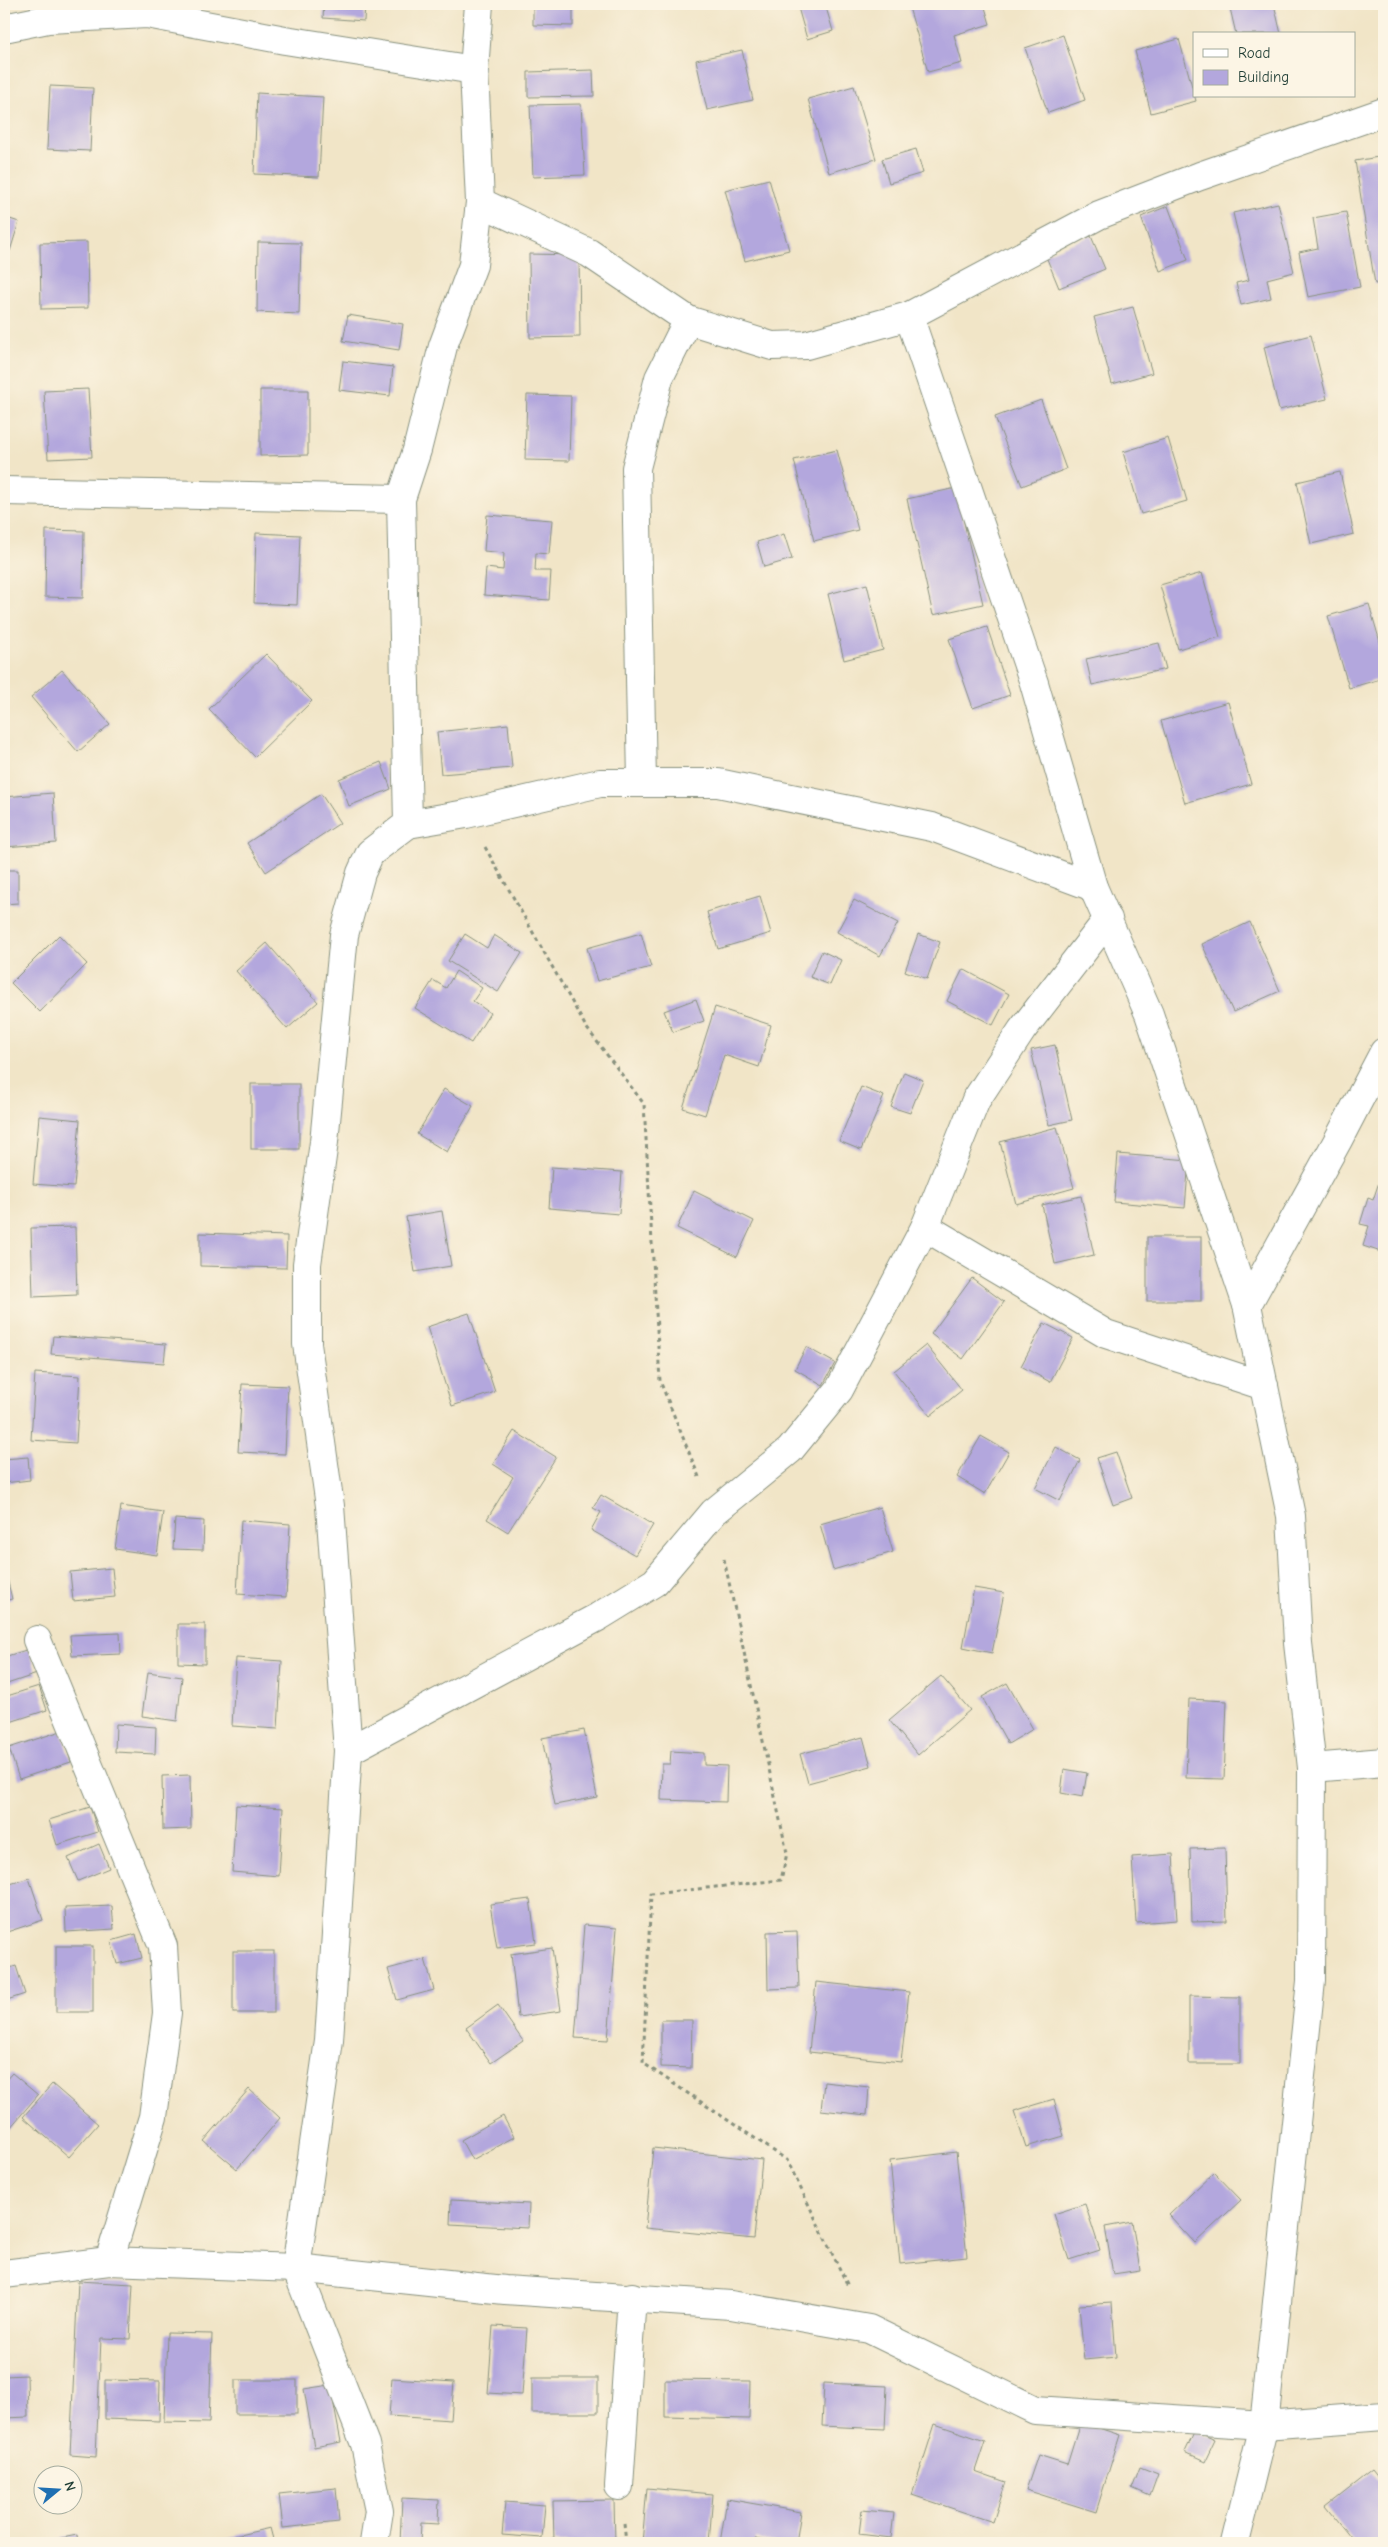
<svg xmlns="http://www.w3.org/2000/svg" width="1388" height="2547" viewBox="0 0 1388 2547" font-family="'Comic Neue',sans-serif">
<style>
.building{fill:#b3a7dd}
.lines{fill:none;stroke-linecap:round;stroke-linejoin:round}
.minor-casing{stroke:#88917e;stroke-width:30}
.path{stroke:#88917e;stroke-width:3;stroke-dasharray:4 4;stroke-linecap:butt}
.minor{stroke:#fff;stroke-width:28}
</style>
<rect width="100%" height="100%" fill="#fcf5e5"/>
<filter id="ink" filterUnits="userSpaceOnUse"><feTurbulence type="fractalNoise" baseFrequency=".02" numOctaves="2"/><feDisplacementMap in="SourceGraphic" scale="10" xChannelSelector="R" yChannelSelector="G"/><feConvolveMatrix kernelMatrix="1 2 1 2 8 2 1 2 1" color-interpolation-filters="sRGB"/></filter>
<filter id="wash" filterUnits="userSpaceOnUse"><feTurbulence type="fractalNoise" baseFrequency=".0096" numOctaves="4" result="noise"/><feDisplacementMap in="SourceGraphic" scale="20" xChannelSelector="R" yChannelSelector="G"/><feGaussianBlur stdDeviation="1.12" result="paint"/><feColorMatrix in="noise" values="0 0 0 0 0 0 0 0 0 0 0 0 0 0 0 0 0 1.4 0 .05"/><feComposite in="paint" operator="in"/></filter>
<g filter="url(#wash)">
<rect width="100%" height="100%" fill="#f1e5c7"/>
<g id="blocks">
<g class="building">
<polygon points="324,4 365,4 364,21 323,18"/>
<polygon points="533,4 573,4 573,26 533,25"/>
<polygon points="797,4 825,4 833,31 807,39"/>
<polygon points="908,4 984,4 990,24 954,35 962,63 928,72"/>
<polygon points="1229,4 1274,4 1281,34 1236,34"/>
<polygon points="1063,35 1085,100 1048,113 1025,48"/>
<polygon points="1179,39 1196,101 1151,113 1135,51"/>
<polygon points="742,50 753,100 707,110 696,60"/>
<polygon points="593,70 594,96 528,97 528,72"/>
<polygon points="50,86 93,88 90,151 47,149"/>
<polygon points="854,86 876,159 829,173 808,99"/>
<polygon points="257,93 323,97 319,177 254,174"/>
<polygon points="581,104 585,175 533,177 530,105"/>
<polygon points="916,149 923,173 889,183 882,159"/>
<polygon points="1384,156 1384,283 1375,284 1355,161"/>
<polygon points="769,179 789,250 745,261 725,190"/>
<polygon points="1278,203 1294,272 1267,279 1271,298 1241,305 1236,283 1249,280 1233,213"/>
<polygon points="1168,206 1188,260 1160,271 1141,217"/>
<polygon points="1346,212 1360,287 1308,297 1299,252 1318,248 1313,218"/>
<polygon points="4,217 19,222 10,251 4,249"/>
<polygon points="1091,236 1105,269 1059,288 1045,254"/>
<polygon points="87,242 88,308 41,309 40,243"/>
<polygon points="258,242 301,243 299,314 257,312"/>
<polygon points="529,254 579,255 580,337 530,338"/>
<polygon points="1133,307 1152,373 1112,384 1094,317"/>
<polygon points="348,315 403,324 399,350 343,341"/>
<polygon points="1311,335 1327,399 1279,410 1264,347"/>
<polygon points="343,361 393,367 390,396 339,390"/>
<polygon points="88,389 92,457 48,459 44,391"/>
<polygon points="260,390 308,390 308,455 260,456"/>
<polygon points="527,395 571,396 569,461 525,460"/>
<polygon points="1041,400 1066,469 1022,486 995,417"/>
<polygon points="1168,438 1187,501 1141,514 1123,452"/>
<polygon points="837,450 858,530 814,541 794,460"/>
<polygon points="1340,472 1354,534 1311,544 1297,482"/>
<polygon points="956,488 983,604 933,615 907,499"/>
<polygon points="487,515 552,520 549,554 536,553 535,571 551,571 549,600 484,595 486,568 503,570 504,553 484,551"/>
<polygon points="46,530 84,531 83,598 45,597"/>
<polygon points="256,533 300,535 297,605 254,603"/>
<polygon points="784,534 792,559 764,567 757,542"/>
<polygon points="1202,573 1220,637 1178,649 1160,585"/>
<polygon points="867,584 883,650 844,660 828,594"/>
<polygon points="1369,604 1384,656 1384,678 1349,688 1328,616"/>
<polygon points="987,627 1010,695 973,708 949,639"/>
<polygon points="1159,643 1166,669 1092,685 1086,659"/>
<polygon points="266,654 312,701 255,757 209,709"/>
<polygon points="62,670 110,724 78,752 31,697"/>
<polygon points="1228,702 1251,784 1185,803 1161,721"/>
<polygon points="508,724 512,768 441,774 437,732"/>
<polygon points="381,762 391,789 349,806 339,779"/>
<polygon points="53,793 56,843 4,847 4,797"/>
<polygon points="321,794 340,823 266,872 247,843"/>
<polygon points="4,870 18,870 18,903 4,904"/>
<polygon points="760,896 771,933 718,949 707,912"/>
<polygon points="854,900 898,923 880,956 837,932"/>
<polygon points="1250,922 1280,991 1233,1012 1202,944"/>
<polygon points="641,933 651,967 597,981 587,948"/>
<polygon points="465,934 487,948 494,935 522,953 498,992 448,961"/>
<polygon points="918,934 940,942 927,979 905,971"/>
<polygon points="59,935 87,964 40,1012 11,983"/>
<polygon points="267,943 318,1002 287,1029 236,971"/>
<polygon points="822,951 841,960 830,985 810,977"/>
<polygon points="963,969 1009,994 993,1025 947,1001"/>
<polygon points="456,971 482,988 473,1001 490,1013 471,1043 415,1008 433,980 446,988"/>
<polygon points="696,999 704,1021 673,1032 664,1011"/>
<polygon points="715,1007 771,1025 759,1067 724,1055 705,1115 683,1108"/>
<polygon points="1055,1045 1072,1120 1049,1125 1031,1050"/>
<polygon points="904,1072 923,1080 910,1113 891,1107"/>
<rect x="251" y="1084" width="48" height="65"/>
<polygon points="861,1087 884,1096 861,1150 839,1141"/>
<polygon points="444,1089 473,1106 447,1152 417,1134"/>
<polygon points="39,1116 80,1120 74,1187 33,1184"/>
<polygon points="1057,1127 1074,1188 1016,1204 1000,1142"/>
<polygon points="1118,1154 1189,1160 1185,1208 1114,1202"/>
<polygon points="552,1167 622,1172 619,1214 549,1208"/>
<polygon points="1380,1179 1384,1181 1384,1253 1363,1246 1369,1226 1360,1224 1368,1198 1373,1200"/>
<polygon points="694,1191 754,1221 737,1257 677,1228"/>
<polygon points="1081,1196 1094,1255 1055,1264 1042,1205"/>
<polygon points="442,1211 451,1266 415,1272 406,1217"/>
<polygon points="75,1227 77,1295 33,1297 31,1228"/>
<polygon points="200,1233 287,1236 286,1268 200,1266"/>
<rect x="1147" y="1237" width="54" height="64"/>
<polygon points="972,1278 1004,1302 963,1359 931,1334"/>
<polygon points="469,1313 495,1392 452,1406 427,1327"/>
<polygon points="1044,1323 1073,1338 1050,1382 1021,1366"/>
<polygon points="53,1336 166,1344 164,1363 51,1354"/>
<polygon points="926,1345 962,1390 930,1416 894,1371"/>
<polygon points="806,1347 835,1363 823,1385 795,1369"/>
<polygon points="35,1373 80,1376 76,1443 31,1440"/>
<polygon points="242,1384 288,1386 285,1454 238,1452"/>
<polygon points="514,1431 556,1457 508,1532 487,1519 513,1477 493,1464"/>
<polygon points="981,1436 1009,1452 985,1494 957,1477"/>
<polygon points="1056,1447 1080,1460 1060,1501 1035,1488"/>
<polygon points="1116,1452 1132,1498 1113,1505 1097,1458"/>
<polygon points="28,1457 30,1480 4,1483 4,1459"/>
<polygon points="601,1495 653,1525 635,1555 591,1530 601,1512 593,1508"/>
<polygon points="121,1506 163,1512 157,1555 115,1549"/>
<polygon points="880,1507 893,1552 833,1570 820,1524"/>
<polygon points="175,1519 204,1521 203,1550 173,1549"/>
<polygon points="241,1520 290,1524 286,1597 237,1594"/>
<polygon points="112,1568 115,1597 73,1601 70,1572"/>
<polygon points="6,1574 12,1599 4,1601 4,1575"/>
<polygon points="974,1588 1004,1593 992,1653 963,1647"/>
<polygon points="178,1624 205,1624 205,1664 178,1663"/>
<polygon points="120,1633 121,1654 72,1656 70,1635"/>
<polygon points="29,1649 37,1674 4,1685 4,1657"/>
<polygon points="236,1658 282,1661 278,1729 232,1726"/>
<polygon points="148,1672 182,1677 177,1721 142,1716"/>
<polygon points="941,1676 970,1710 918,1755 889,1720"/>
<polygon points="1007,1683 1033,1729 1008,1744 982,1697"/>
<polygon points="39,1686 47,1710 4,1724 4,1697"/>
<polygon points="1189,1699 1227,1701 1224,1779 1186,1778"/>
<polygon points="116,1724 156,1727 155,1754 115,1752"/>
<polygon points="584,1730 597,1797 555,1805 542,1738"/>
<polygon points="61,1731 71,1762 19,1779 9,1748"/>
<polygon points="863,1737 871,1766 808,1783 800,1754"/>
<polygon points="671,1751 704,1753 704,1765 727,1766 726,1802 661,1800 662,1764 670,1764"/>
<polygon points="1064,1769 1087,1773 1083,1797 1061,1793"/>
<polygon points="190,1775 191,1829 163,1830 162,1776"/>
<polygon points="236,1805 283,1808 279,1876 232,1872"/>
<polygon points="90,1807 98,1832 57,1845 49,1820"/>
<polygon points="99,1844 109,1868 78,1881 68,1858"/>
<polygon points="1225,1848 1227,1921 1192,1922 1190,1849"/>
<polygon points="1173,1854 1177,1920 1136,1923 1132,1857"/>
<polygon points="29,1878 43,1920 4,1933 4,1886"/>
<polygon points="530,1899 536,1943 497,1948 490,1904"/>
<polygon points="112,1906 114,1929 66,1932 65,1908"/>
<polygon points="584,1925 617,1928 608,2040 575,2038"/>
<polygon points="797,1931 799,1988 768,1989 767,1932"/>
<polygon points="136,1934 142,1958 117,1964 111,1941"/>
<rect x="56" y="1946" width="37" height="66"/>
<polygon points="552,1948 561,2011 518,2017 511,1954"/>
<rect x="233" y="1951" width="41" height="62"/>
<polygon points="425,1959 434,1990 397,2000 388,1969"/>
<polygon points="16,1966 25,1994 4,2001 4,1970"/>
<polygon points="816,1982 909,1992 901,2062 809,2052"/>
<polygon points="1189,1996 1240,1997 1240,2064 1189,2064"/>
<polygon points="498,2005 523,2041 491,2063 466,2028"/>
<polygon points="661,2020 692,2020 691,2068 661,2067"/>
<polygon points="12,2073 38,2095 4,2135 4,2082"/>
<polygon points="824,2082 869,2087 867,2115 821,2110"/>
<polygon points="52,2084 98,2124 69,2157 23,2117"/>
<polygon points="249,2089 280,2118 237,2169 204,2141"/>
<polygon points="1054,2099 1064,2136 1026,2147 1014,2111"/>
<polygon points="503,2116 514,2137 472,2160 461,2140"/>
<polygon points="653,2148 762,2160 754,2239 645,2228"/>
<polygon points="956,2152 967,2257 900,2264 890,2160"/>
<polygon points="1214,2172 1241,2200 1195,2243 1169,2215"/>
<polygon points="451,2200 529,2204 528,2228 450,2224"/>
<polygon points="1085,2204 1100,2250 1069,2260 1054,2214"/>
<polygon points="1132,2222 1140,2270 1113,2274 1105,2227"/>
<polygon points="78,2281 133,2284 130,2339 101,2338 96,2457 70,2455"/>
<polygon points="1112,2303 1116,2357 1084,2360 1079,2305"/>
<polygon points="493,2326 527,2328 522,2395 488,2393"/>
<polygon points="167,2333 212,2334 209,2423 164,2422"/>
<polygon points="27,2375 28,2417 4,2418 4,2376"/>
<polygon points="392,2378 454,2382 451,2420 389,2416"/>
<rect x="532" y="2378" width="66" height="35"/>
<polygon points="105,2380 160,2381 159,2421 105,2419"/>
<rect x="235" y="2380" width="62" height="34"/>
<polygon points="665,2380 750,2381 749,2419 665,2417"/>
<polygon points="824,2383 887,2386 885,2429 822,2426"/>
<polygon points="330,2385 341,2442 314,2447 304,2389"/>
<polygon points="1080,2422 1120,2435 1096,2512 1026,2490 1038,2455 1067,2464"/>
<polygon points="935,2424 985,2441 975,2471 1006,2482 993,2522 912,2495"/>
<polygon points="1195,2431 1215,2440 1205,2461 1185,2452"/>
<polygon points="1140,2467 1158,2474 1150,2496 1132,2488"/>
<polygon points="1372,2471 1384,2486 1384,2541 1355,2543 1326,2507"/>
<polygon points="336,2488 339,2522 283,2528 279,2494"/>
<polygon points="647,2488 713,2494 709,2543 642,2543"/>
<polygon points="402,2498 439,2500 438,2524 421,2523 420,2543 400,2543"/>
<polygon points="727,2499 801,2512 796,2543 778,2543 755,2539 755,2543 720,2543"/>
<polygon points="614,2500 615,2543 554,2542 553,2501"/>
<polygon points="505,2502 545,2505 542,2538 502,2535"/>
<polygon points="862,2510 894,2513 891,2538 859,2534"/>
<polygon points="270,2528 274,2543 228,2543 226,2538"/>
<polygon points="77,2535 78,2543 42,2543 42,2542"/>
</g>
</g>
</g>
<g filter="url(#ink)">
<use href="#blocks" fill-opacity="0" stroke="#88917e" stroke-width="1"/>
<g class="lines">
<g class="minor-casing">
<g id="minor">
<polyline points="4,28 48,19 147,14 285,40 474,70"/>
<polyline points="480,202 589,253 688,320 772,346 806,345 909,316 1099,215 1200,176 1384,112"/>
<polyline points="909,316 1034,683 1093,887 1149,1014 1247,1305 1291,1516 1298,1643 1312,1768 1311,1981 1264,2425 1235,2543"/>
<polyline points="4,491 401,499"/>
<polyline points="642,782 636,468 659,378 688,320"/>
<polyline points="408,824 466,814 600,783 718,783 932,827 1093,887"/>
<polyline points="925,1227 976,1100 1022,1030 1108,919"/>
<polyline points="1247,1305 1338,1140 1384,1052"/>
<polyline points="37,1640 163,1946 167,2013 153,2117 109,2261"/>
<polyline points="348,1751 598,1617 655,1582 714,1512 790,1450 839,1390 925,1227 1106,1334 1264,1386"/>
<polyline points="1312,1768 1384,1762"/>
<polyline points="4,2274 109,2261 296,2268 505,2290 731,2305 869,2329 1035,2410 1264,2425 1384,2416"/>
<polyline points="619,2486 632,2297"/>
<polyline points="374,2543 379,2511 365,2444 296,2268 329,2040 348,1751 330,1506 307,1344 307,1264 324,1142 344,935 361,873 370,853 408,824 401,499 417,450 443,346 473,265 480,202 474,70 479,4"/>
</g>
</g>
<g class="path">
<polyline points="485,847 586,1027 644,1104 660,1381 699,1477"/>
<polyline points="724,1559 787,1853 781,1880 651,1894 643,2063 787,2160 848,2286"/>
<polyline points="624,2524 626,2543"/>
</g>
<use href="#minor" class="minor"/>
</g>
</g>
<rect width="1388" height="2547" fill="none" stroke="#fcf5e5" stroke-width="20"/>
<rect x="1193" y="32" width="162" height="65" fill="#fcf5e5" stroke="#a4ab9e"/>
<rect x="1203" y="49" width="25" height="8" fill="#ffffff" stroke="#a4ab9e"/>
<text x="1238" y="58" font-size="15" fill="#1f3d34">Road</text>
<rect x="1203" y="70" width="25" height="15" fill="#b3a7dd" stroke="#a4ab9e"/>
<text x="1238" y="82" font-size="15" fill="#1f3d34">Building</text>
<g transform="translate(58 2490) rotate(72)"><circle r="24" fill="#fcf5e5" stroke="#a4ab9e"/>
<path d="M0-4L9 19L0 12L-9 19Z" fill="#1f6fb2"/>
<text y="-8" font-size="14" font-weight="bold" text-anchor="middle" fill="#1f3d34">N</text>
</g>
</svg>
